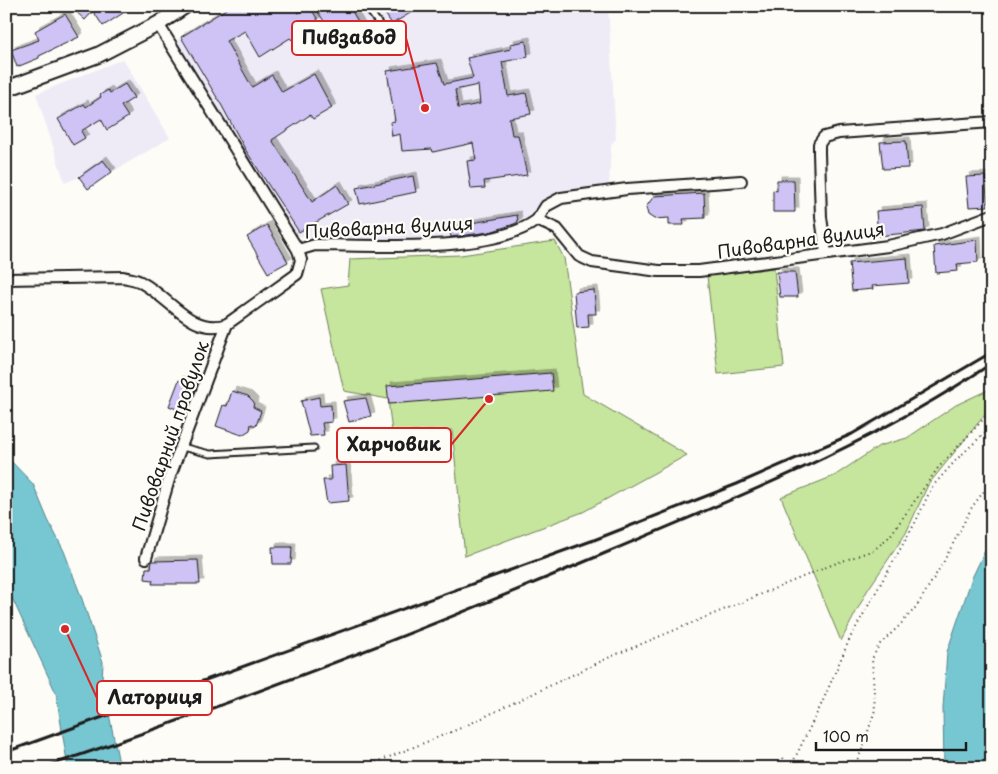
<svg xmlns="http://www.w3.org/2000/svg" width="998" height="774" viewBox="0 0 998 774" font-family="'Playpen Sans',sans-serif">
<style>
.built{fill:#efebf6}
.green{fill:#c6e59d;stroke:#71805c}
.water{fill:#77c7d2;stroke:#538389}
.building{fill:#cfc3f5;stroke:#1c1c1c;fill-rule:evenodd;filter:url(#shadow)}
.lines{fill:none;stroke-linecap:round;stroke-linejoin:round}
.service-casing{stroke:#1c1c1c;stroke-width:9}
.minor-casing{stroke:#1c1c1c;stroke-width:14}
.secondary-casing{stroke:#1c1c1c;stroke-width:18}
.path{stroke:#1c1c1c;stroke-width:2;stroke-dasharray:1 4;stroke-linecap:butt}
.service{stroke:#fdfcf7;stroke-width:5}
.minor{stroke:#fdfcf7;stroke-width:10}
.secondary{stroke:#fdfcf7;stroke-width:14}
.rail{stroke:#1c1c1c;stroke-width:3}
.labels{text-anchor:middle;stroke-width:4.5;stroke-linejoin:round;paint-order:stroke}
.street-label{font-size:18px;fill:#1c1c1c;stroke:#fdfcf7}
.leader{fill:none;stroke:#d62828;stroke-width:2}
.callout-dot{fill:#d62828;stroke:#fdfcf7;stroke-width:2}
.callout{fill:#fdfcf7;stroke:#d62828;stroke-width:2}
.callout-label{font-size:19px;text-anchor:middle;font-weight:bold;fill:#1c1c1c}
</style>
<defs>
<filter id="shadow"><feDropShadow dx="4" dy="-4" stdDeviation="0" flood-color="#0004"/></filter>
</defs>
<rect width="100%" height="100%" fill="#fdfcf7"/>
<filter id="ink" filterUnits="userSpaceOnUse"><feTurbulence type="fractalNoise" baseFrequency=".02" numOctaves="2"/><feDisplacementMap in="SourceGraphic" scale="10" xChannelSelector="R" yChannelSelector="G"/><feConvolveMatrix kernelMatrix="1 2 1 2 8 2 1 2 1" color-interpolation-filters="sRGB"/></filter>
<g filter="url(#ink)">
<g class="built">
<polygon points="231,6 608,6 616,139 611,144 609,188 564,193 540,205 519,226 444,240 313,239 295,235 175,41"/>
<polygon points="123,59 170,138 112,172 103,160 79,177 65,183 36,94"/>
</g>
<g class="green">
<polygon points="555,241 564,258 583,394 687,455 583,512 465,556 452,430 392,433 388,399 344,391 321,289 348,285 350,259 461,255"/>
<polygon points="774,268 784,367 718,374 707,276"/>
<polygon points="992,388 992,406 928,485 906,533 867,591 841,641 781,497 834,476 879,446 907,438 956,405"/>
</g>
<g class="water">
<polygon points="6,456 33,484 48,520 64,551 82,599 103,662 102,680 120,768 68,768 56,693 6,585"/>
<polygon points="992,536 992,768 944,768 943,708 947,652 972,578"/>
</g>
<g class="building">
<polygon points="70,6 88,6 93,11 85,20"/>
<polygon points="101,6 134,6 103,26 93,11"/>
<polygon points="231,6 295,6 298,13 310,7 318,20 308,26 310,30 292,40 290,38 260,57 245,31 226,41 252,87 272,75 282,92 314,74 332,108 313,119 310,115 272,140 312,202 337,185 348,204 299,232 245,149 222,106 181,37"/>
<polygon points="330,6 349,6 368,39 345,53 318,12"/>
<polygon points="395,6 422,6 392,24 384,12"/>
<polygon points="65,14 79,37 39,56 39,58 17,67 11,50 39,40 35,31"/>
<path d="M526 41 528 57 502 62 508 96 526 93 531 114 509 118 512 135H518L527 175 484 181 485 188 471 189 467 161 476 160 473 143 433 152 432 149 402 151 400 134 392 136 390 122 395 121 387 71 437 63 444 84 473 78 467 58 511 49 510 44ZM478 85 480 104 458 108 455 90Z"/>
<polygon points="125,84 134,98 121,106 128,117 107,130 101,119 81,131 85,138 73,145 58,119 84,104 86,107 101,97 100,95 108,90 110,93"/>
<polygon points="906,141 908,168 883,169 880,142"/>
<polygon points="103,160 112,172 88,189 79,177"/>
<polygon points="413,176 416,192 360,204 356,188"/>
<polygon points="985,176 988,206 969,207 966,177"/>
<polygon points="777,180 794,180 795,212 773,212 773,190 777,191"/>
<polygon points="704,193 705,218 683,219 684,225 669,225 669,218 654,219 648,215 646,207 654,196"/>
<polygon points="923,207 925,231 878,236 876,211"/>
<polygon points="517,215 518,222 514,224 490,232 451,237 449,227"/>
<polygon points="267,225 288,262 268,273 247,237"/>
<polygon points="977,240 978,262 957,264 958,271 936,273 934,246"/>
<polygon points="907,258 909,283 872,286 873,289 852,291 849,263"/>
<polygon points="777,272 795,272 798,297 780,297"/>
<polygon points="594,290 596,314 588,314 589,327 577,328 574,292"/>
<polygon points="551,373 553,391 389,404 387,386"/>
<polygon points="179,380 196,386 186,413 169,406"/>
<polygon points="232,391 248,396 254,402 253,407 261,411 256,426 251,424 250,430 242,435 216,426 223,405 227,406"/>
<polygon points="319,397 320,406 331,405 332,422 322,423 324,435 310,436 301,401"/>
<polygon points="366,398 371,416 349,422 343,401"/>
<polygon points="346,465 349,501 327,503 323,480 331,480 330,466"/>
<polygon points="272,547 292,547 291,564 273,564"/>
<polygon points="198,560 200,584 152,584 153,580 145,579 146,568 151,568 152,561"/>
</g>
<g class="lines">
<g class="service-casing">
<g id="service">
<polyline points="366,6 379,24"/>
<polyline points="182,447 210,454 314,448"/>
</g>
</g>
<g class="minor-casing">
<g id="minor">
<polyline points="537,220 546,206 561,198 627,189 741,181"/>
<path d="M298 250 315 245C372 245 492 254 537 220L557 229 579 256 592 262 659 271H699L888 246 942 234 992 215"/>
<polyline points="826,254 821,217 819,153 819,144 824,137 839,133 992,122"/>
<path d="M6 279 123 277C130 279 137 279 142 283 170 298 192 336 227 324L297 274 301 260 298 250 158 24"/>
<polyline points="146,558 170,476 227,324"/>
</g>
</g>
<g class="secondary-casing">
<polyline id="secondary" points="6,89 98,55 158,24 185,6"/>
</g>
<g class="path">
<polyline points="783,758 789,768"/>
<polyline points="362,768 461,728 610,657 834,564 874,550 890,536 938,468 992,410"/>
<polyline points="790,768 822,703 850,638 915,523 932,487 957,459 992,426"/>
<polyline points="853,768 862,750 875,710 872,659 879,645 898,627 917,606 944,561 972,507 992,481"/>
</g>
<use href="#service" class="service"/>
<use href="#minor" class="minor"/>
<use href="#secondary" class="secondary"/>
<g class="rail">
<polyline points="6,752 594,540 737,484 852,434 992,352"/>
<path d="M42 768C236 703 426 629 615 549 743 495 876 442 992 363"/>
</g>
</g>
</g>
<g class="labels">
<g class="street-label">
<text transform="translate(389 228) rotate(-3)" y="6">Пивоварна вулиця</text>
<text transform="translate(801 241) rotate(-8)" y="6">Пивоварна вулиця</text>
<text transform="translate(171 436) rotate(-71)" y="6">Пивоварний провулок</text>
</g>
</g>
<path class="leader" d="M425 108L406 38M489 399L451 445M65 629L97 698"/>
<g class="callout-dot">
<circle cx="425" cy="108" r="5"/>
<circle cx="489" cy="399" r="5"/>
<circle cx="65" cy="629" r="5"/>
</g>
<g class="callout">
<rect x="292" y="21" width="114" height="34" rx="5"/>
<rect x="337" y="428" width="114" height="34" rx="5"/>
<rect x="97" y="681" width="115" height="34" rx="5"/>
</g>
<g class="callout-label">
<text x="349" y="44">Пивзавод</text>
<text x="394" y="451">Харчовик</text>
<text x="155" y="704">Латориця</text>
</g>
<rect width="998" height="774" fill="none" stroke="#fdfcf7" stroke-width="25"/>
<rect x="12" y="12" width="973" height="749" fill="none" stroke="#1c1c1c" stroke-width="2" filter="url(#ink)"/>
<path d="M816 742v8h150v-8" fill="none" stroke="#1c1c1c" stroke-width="2.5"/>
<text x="823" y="742" font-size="15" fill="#1c1c1c" stroke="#fdfcf7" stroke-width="4" paint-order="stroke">100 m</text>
</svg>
